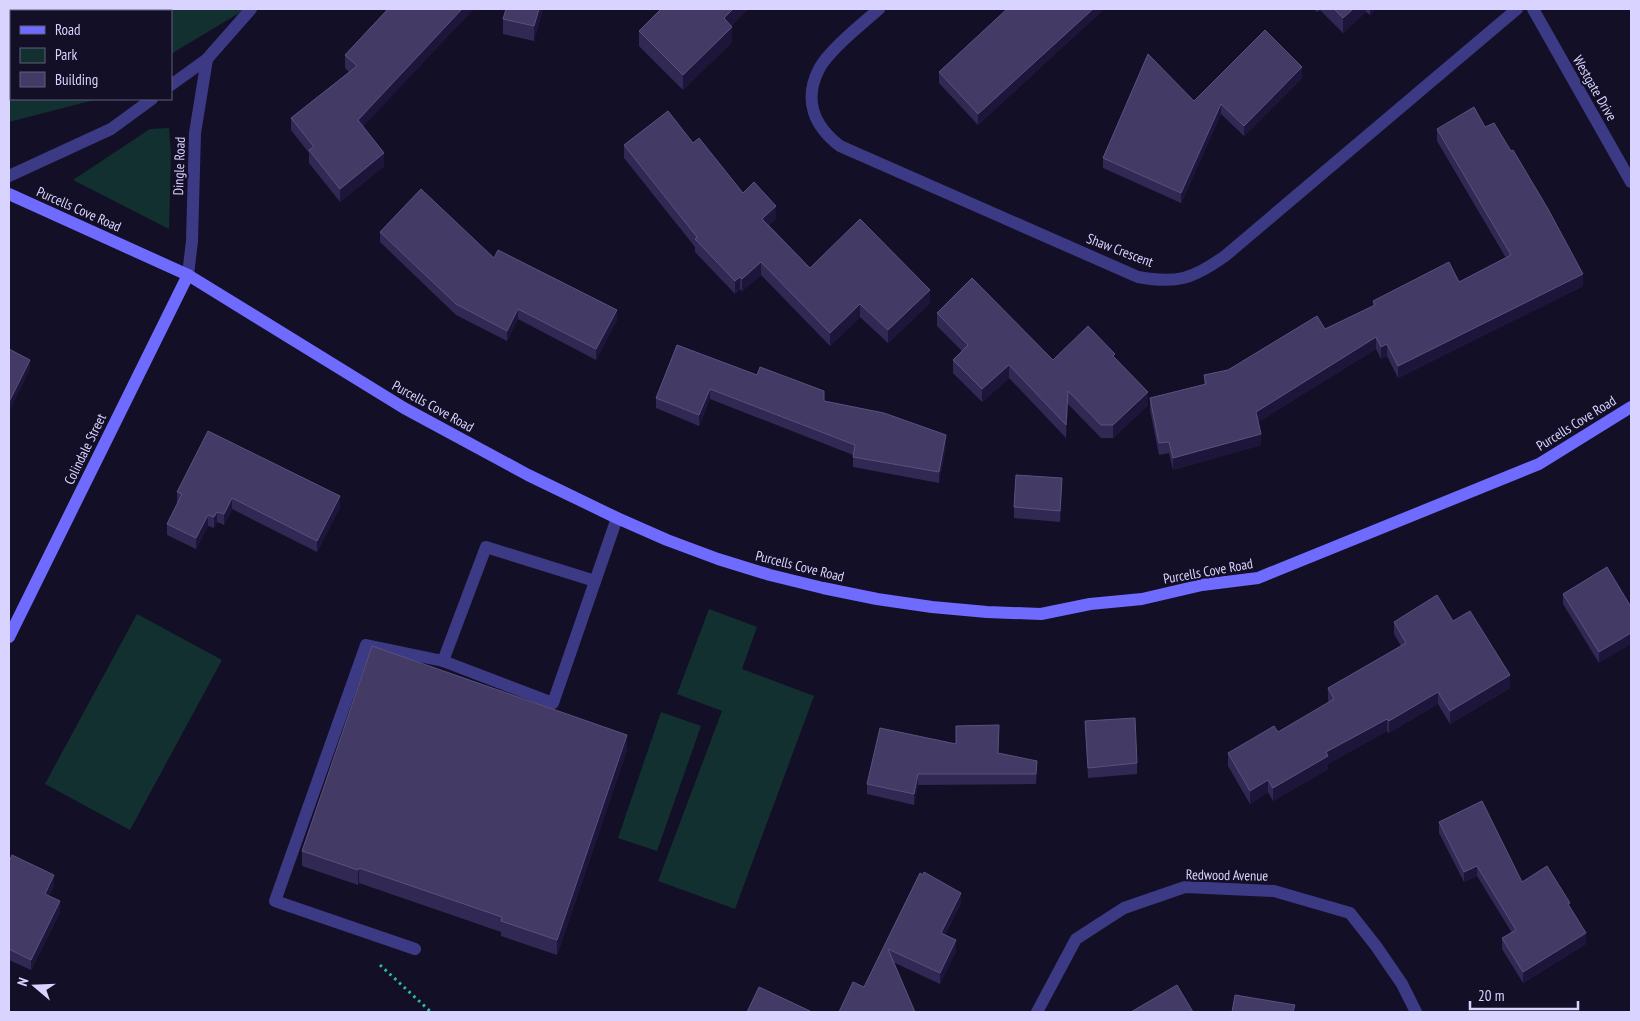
<svg xmlns="http://www.w3.org/2000/svg" width="1640" height="1021" viewBox="0 0 1640 1021" font-family="'PT Sans Narrow',sans-serif">
<style>
.green{fill:#12302f}
.lines{fill:none;stroke-linecap:round;stroke-linejoin:round}
.path{stroke:#2fb8b0;stroke-width:3;stroke-dasharray:2.5 4;stroke-linecap:butt}
.lane{stroke:#3d3a85;stroke-width:12}
.street{stroke:#3d3a85;stroke-width:12}
.secondary{stroke:#6f6bff;stroke-width:12}
.wall{fill:#312854}
.shaded-wall{fill:#1d163a}
.building{fill:#433a66;stroke:#5a527e}
.labels{text-anchor:middle;stroke-width:4.5;stroke-linejoin:round;paint-order:stroke}
.street-label{font-size:14px;fill:#d9d4ff;stroke:#130f26}
</style>
<rect width="100%" height="100%" fill="#130f26"/>
<g class="green">
<polygon points="9,9 246,9 171,54 171,11 11,11 11,99 98,99 9,122"/>
<polygon points="169,128 171,154 169,229 73,180 150,129"/>
<polygon points="709,609 757,627 742,669 814,696 735,909 658,881 722,711 677,694"/>
<polygon points="137,614 222,660 130,830 45,784"/>
<polygon points="661,712 701,726 657,851 618,838"/>
</g>
<g class="lines">
<polyline class="path" points="380,965 431,1012"/>
<g class="lane">
<polyline points="443,661 553,703 617,518"/>
<polyline points="415,949 275,901 366,645 443,661 486,547 595,581"/>
</g>
<g class="street">
<path d="M879 9C863 23 828 51 819 69 803 100 814 126 840 146L1138 277C1177 284 1193 279 1225 256L1517 9"/>
<polyline points="1533,9 1631,182"/>
<polyline points="171,85 207,59 251,9"/>
<polyline points="9,176 111,129 152,99"/>
<polyline points="188,275 192,241 195,133 207,59"/>
<polyline points="1037,1012 1076,939 1124,908 1185,887 1274,891 1350,913 1376,946 1402,984 1416,1012"/>
</g>
<g class="secondary">
<polyline points="9,194 188,275 404,408 528,475 617,518 667,540 718,559 770,575 823,588 877,599 932,607 987,612 1041,614 1090,604 1142,599 1202,585 1258,578 1539,464 1631,407"/>
<polyline points="9,637 188,275"/>
</g>
</g>
<g class="wall">
<polygon points="388,9 363,126 384,166 340,202 309,163 309,153 291,130 291,118 349,72 345,68 345,55"/>
<polygon points="506,9 543,9 534,41 503,34 503,19"/>
<polygon points="661,9 748,9 731,26 732,42 683,90 639,46 639,31"/>
<polygon points="1007,9 1104,9 978,125 939,83 939,72"/>
<polygon points="1314,9 1375,9 1370,15 1366,12 1343,33 1320,10 1317,12"/>
<polygon points="1302,78 1244,136 1221,114 1181,203 1103,168 1103,158 1194,101"/>
<polygon points="1485,127 1583,286 1398,378 1387,356 1381,359 1376,349 1258,422 1261,445 1173,470 1169,453 1159,455 1150,410 1150,398 1204,385 1204,375 1228,370 1325,329 1373,306 1373,301 1459,282 1506,258 1437,141 1437,129"/>
<polygon points="693,143 743,193 776,218 769,225 810,268 930,303 888,343 860,317 830,346 761,275 742,291 740,289 735,294 695,252 695,247 624,158 624,145"/>
<polygon points="380,232 494,258 617,320 596,360 518,319 507,341 456,315 380,242"/>
<polygon points="937,313 1053,360 1115,358 1148,405 1113,438 1101,438 1068,404 1066,438 1009,378 982,402 953,373 953,360 962,351 937,326"/>
<polygon points="677,345 824,401 946,446 939,483 853,467 853,455 710,399 699,426 656,408 656,398"/>
<polygon points="1062,489 1060,522 1014,518 1014,507"/>
<polygon points="177,492 340,507 317,552 232,509 224,525 217,522 214,528 208,526 196,549 167,535 167,524 178,503 177,503"/>
<polygon points="1607,567 1599,663 1563,604 1563,594"/>
<polygon points="1453,621 1510,688 1450,724 1438,704 1389,733 1387,731 1328,764 1328,769 1273,801 1268,792 1250,804 1228,766 1228,753 1278,732 1329,703 1328,700 1328,688 1401,646 1394,634 1394,622"/>
<polygon points="1085,721 1137,763 1137,774 1088,778"/>
<polygon points="627,750 557,955 501,936 501,932 359,883 358,885 302,866 302,851"/>
<polygon points="998,753 1037,772 1036,784 918,785 914,805 867,794 867,784"/>
<polygon points="1439,822 1522,882 1570,907 1586,944 1523,983 1502,949 1502,938 1512,933 1477,876 1464,882 1439,833"/>
<polygon points="9,862 54,886 49,896 60,912 31,970 9,960"/>
<polygon points="920,873 961,903 945,935 956,951 940,984 893,962 864,987"/>
</g>
<g class="shaded-wall">
<polygon points="462,9 474,9 358,132 358,120"/>
<polygon points="539,9 543,9 534,41 534,26"/>
<polygon points="733,9 748,9 724,33 724,18"/>
<polygon points="1093,9 1104,9 978,125 978,114"/>
<polygon points="1353,9 1366,9 1366,12 1343,33 1343,18"/>
<polygon points="1370,9 1375,9 1370,15"/>
<polygon points="732,27 732,42 683,90 683,75"/>
<polygon points="1302,67 1302,78 1244,136 1244,126"/>
<polygon points="1221,104 1221,114 1181,203 1181,193"/>
<polygon points="384,153 384,166 340,202 340,189"/>
<polygon points="776,206 776,218 762,231 762,219"/>
<polygon points="761,262 761,275 742,291 742,279"/>
<polygon points="1583,274 1583,286 1398,378 1398,366"/>
<polygon points="740,277 740,289 735,294 735,281"/>
<polygon points="930,290 930,303 888,343 888,330"/>
<polygon points="860,304 860,317 830,346 830,333"/>
<polygon points="518,309 518,319 507,341 507,331"/>
<polygon points="617,310 617,320 596,360 596,349"/>
<polygon points="1376,337 1376,349 1256,424 1256,412"/>
<polygon points="1387,344 1387,356 1381,359 1381,347"/>
<polygon points="30,360 30,370 9,412 9,402"/>
<polygon points="1009,365 1009,378 982,402 982,389"/>
<polygon points="710,389 710,399 699,426 699,415"/>
<polygon points="1068,391 1068,404 1066,438 1066,425"/>
<polygon points="1148,392 1148,405 1113,438 1113,425"/>
<polygon points="1261,434 1261,445 1173,470 1173,458"/>
<polygon points="946,435 946,446 939,483 939,472"/>
<polygon points="1062,478 1062,489 1060,522 1060,511"/>
<polygon points="340,496 340,507 317,552 317,541"/>
<polygon points="232,498 232,509 224,525 224,514"/>
<polygon points="217,512 217,522 214,528 214,517"/>
<polygon points="208,515 208,526 196,549 196,538"/>
<polygon points="1631,633 1631,644 1599,663 1599,652"/>
<polygon points="1510,675 1510,688 1450,724 1450,711"/>
<polygon points="1438,692 1438,704 1389,733 1389,721"/>
<polygon points="1387,719 1387,731 1328,764 1328,769 1273,801 1273,788 1326,752"/>
<polygon points="627,735 627,750 557,955 557,940"/>
<polygon points="1037,761 1037,772 1036,784 1036,774"/>
<polygon points="918,774 918,785 914,805 914,794"/>
<polygon points="1268,780 1268,792 1250,804 1250,791"/>
<polygon points="1477,866 1477,876 1464,882 1464,872"/>
<polygon points="359,868 359,883 358,885 358,870"/>
<polygon points="54,875 54,886 45,905 45,894"/>
<polygon points="961,893 961,903 941,943 941,933"/>
<polygon points="60,901 60,912 31,970 31,960"/>
<polygon points="1586,933 1586,944 1523,983 1523,972"/>
<polygon points="956,940 956,951 940,984 940,973"/>
</g>
<g class="building">
<polygon points="388,9 462,9 358,120 384,153 340,189 309,150 314,147 291,118 357,66 345,55"/>
<polygon points="506,9 539,9 534,26 503,19"/>
<polygon points="661,9 733,9 724,18 732,27 683,75 639,31"/>
<polygon points="1007,9 1093,9 978,114 939,72"/>
<polygon points="1334,9 1353,9 1343,18"/>
<polygon points="1265,30 1302,67 1244,126 1221,104 1181,193 1103,158 1148,54 1194,101"/>
<polygon points="1474,107 1485,127 1494,123 1511,151 1513,150 1548,209 1583,274 1398,366 1387,344 1381,347 1376,337 1256,412 1261,434 1173,458 1169,442 1159,443 1150,398 1206,384 1204,375 1228,370 1317,316 1325,329 1375,305 1373,301 1449,262 1459,282 1511,255 1437,129"/>
<polygon points="668,111 693,143 699,138 743,193 754,182 776,206 762,219 810,268 860,219 930,290 888,330 860,304 830,333 761,262 742,279 740,277 735,281 695,239 697,237 624,145"/>
<polygon points="421,189 494,258 498,250 617,310 596,349 518,309 507,331 456,304 380,232"/>
<polygon points="972,278 1053,360 1088,326 1115,354 1113,356 1148,392 1113,425 1101,425 1068,391 1066,425 1009,365 982,389 953,360 968,345 937,313"/>
<polygon points="677,345 757,375 760,367 824,391 824,401 884,413 946,435 939,472 853,457 855,445 710,389 699,415 656,398"/>
<polygon points="9,349 30,360 9,402"/>
<polygon points="208,431 340,496 317,541 232,498 224,514 217,512 214,517 208,515 196,538 167,524 182,494 177,492"/>
<polygon points="1016,475 1062,478 1060,511 1014,507"/>
<polygon points="1607,567 1631,607 1631,633 1599,652 1563,594"/>
<polygon points="1437,595 1453,621 1470,611 1510,675 1450,711 1438,692 1389,721 1387,719 1326,752 1328,756 1273,788 1268,780 1250,791 1228,753 1274,726 1278,732 1334,699 1328,688 1406,643 1394,622"/>
<polygon points="372,646 627,735 557,940 501,921 502,917 359,868 358,870 302,851"/>
<polygon points="1135,718 1137,763 1088,768 1085,721"/>
<polygon points="999,725 998,753 1037,761 1036,774 918,774 914,794 867,784 880,728 956,744 956,726"/>
<polygon points="1482,801 1522,882 1547,866 1570,903 1568,904 1586,933 1523,972 1502,938 1516,930 1477,866 1464,872 1439,822"/>
<polygon points="12,855 54,875 45,894 60,901 31,960 9,949 9,862"/>
<polygon points="924,872 961,893 941,933 956,940 940,973 888,949 915,1012 839,1012 853,982 864,987 920,873 923,875"/>
<polygon points="1177,985 1193,1012 1131,1012"/>
<polygon points="759,987 812,1012 747,1012"/>
<polygon points="1235,995 1295,1005 1293,1012 1232,1012"/>
</g>
<g class="labels">
<g class="street-label">
<text transform="translate(1595 88) rotate(60)" y="5">Westgate Drive</text>
<text transform="translate(179 166) rotate(-88)" y="5">Dingle Road</text>
<text transform="translate(79 209) rotate(24)" y="5">Purcells Cove Road</text>
<text transform="translate(1120 250) rotate(21)" y="5">Shaw Crescent</text>
<text transform="translate(433 406) rotate(29)" y="5">Purcells Cove Road</text>
<text transform="translate(1576 423) rotate(-32)" y="5">Purcells Cove Road</text>
<text transform="translate(85 449) rotate(-64)" y="5">Colindale Street</text>
<text transform="translate(800 566) rotate(14)" y="5">Purcells Cove Road</text>
<text transform="translate(1208 571) rotate(-10)" y="5">Purcells Cove Road</text>
<text transform="translate(1227 875) rotate(1)" y="5">Redwood Avenue</text>
</g>
</g>
<rect width="1640" height="1021" fill="none" stroke="#d9d4ff" stroke-width="20"/>
<rect x="10" y="10" width="162" height="90" fill="#130f26" stroke="#625e7d"/>
<rect x="20" y="26" width="25" height="8" fill="#6f6bff" stroke="#625e7d"/>
<text x="55" y="35" font-size="15" fill="#d9d4ff">Road</text>
<rect x="20" y="48" width="25" height="15" fill="#12302f" stroke="#625e7d"/>
<text x="55" y="60" font-size="15" fill="#d9d4ff">Park</text>
<rect x="20" y="72" width="25" height="15" fill="#433a66" stroke="#625e7d"/>
<text x="55" y="85" font-size="15" fill="#d9d4ff">Building</text>
<g transform="translate(35 986) rotate(289)" stroke="#130f26" stroke-width="4" paint-order="stroke">
<path d="M0-4L9 19L0 12L-9 19Z" fill="#d9d4ff"/>
<text y="-8" font-size="14" font-weight="bold" text-anchor="middle" fill="#d9d4ff">N</text>
</g>
<path d="M1470 1001v8h108v-8" fill="none" stroke="#d9d4ff" stroke-width="2.5"/>
<text x="1478" y="1001" font-size="15" fill="#d9d4ff" stroke="#130f26" stroke-width="4" paint-order="stroke">20 m</text>
</svg>
